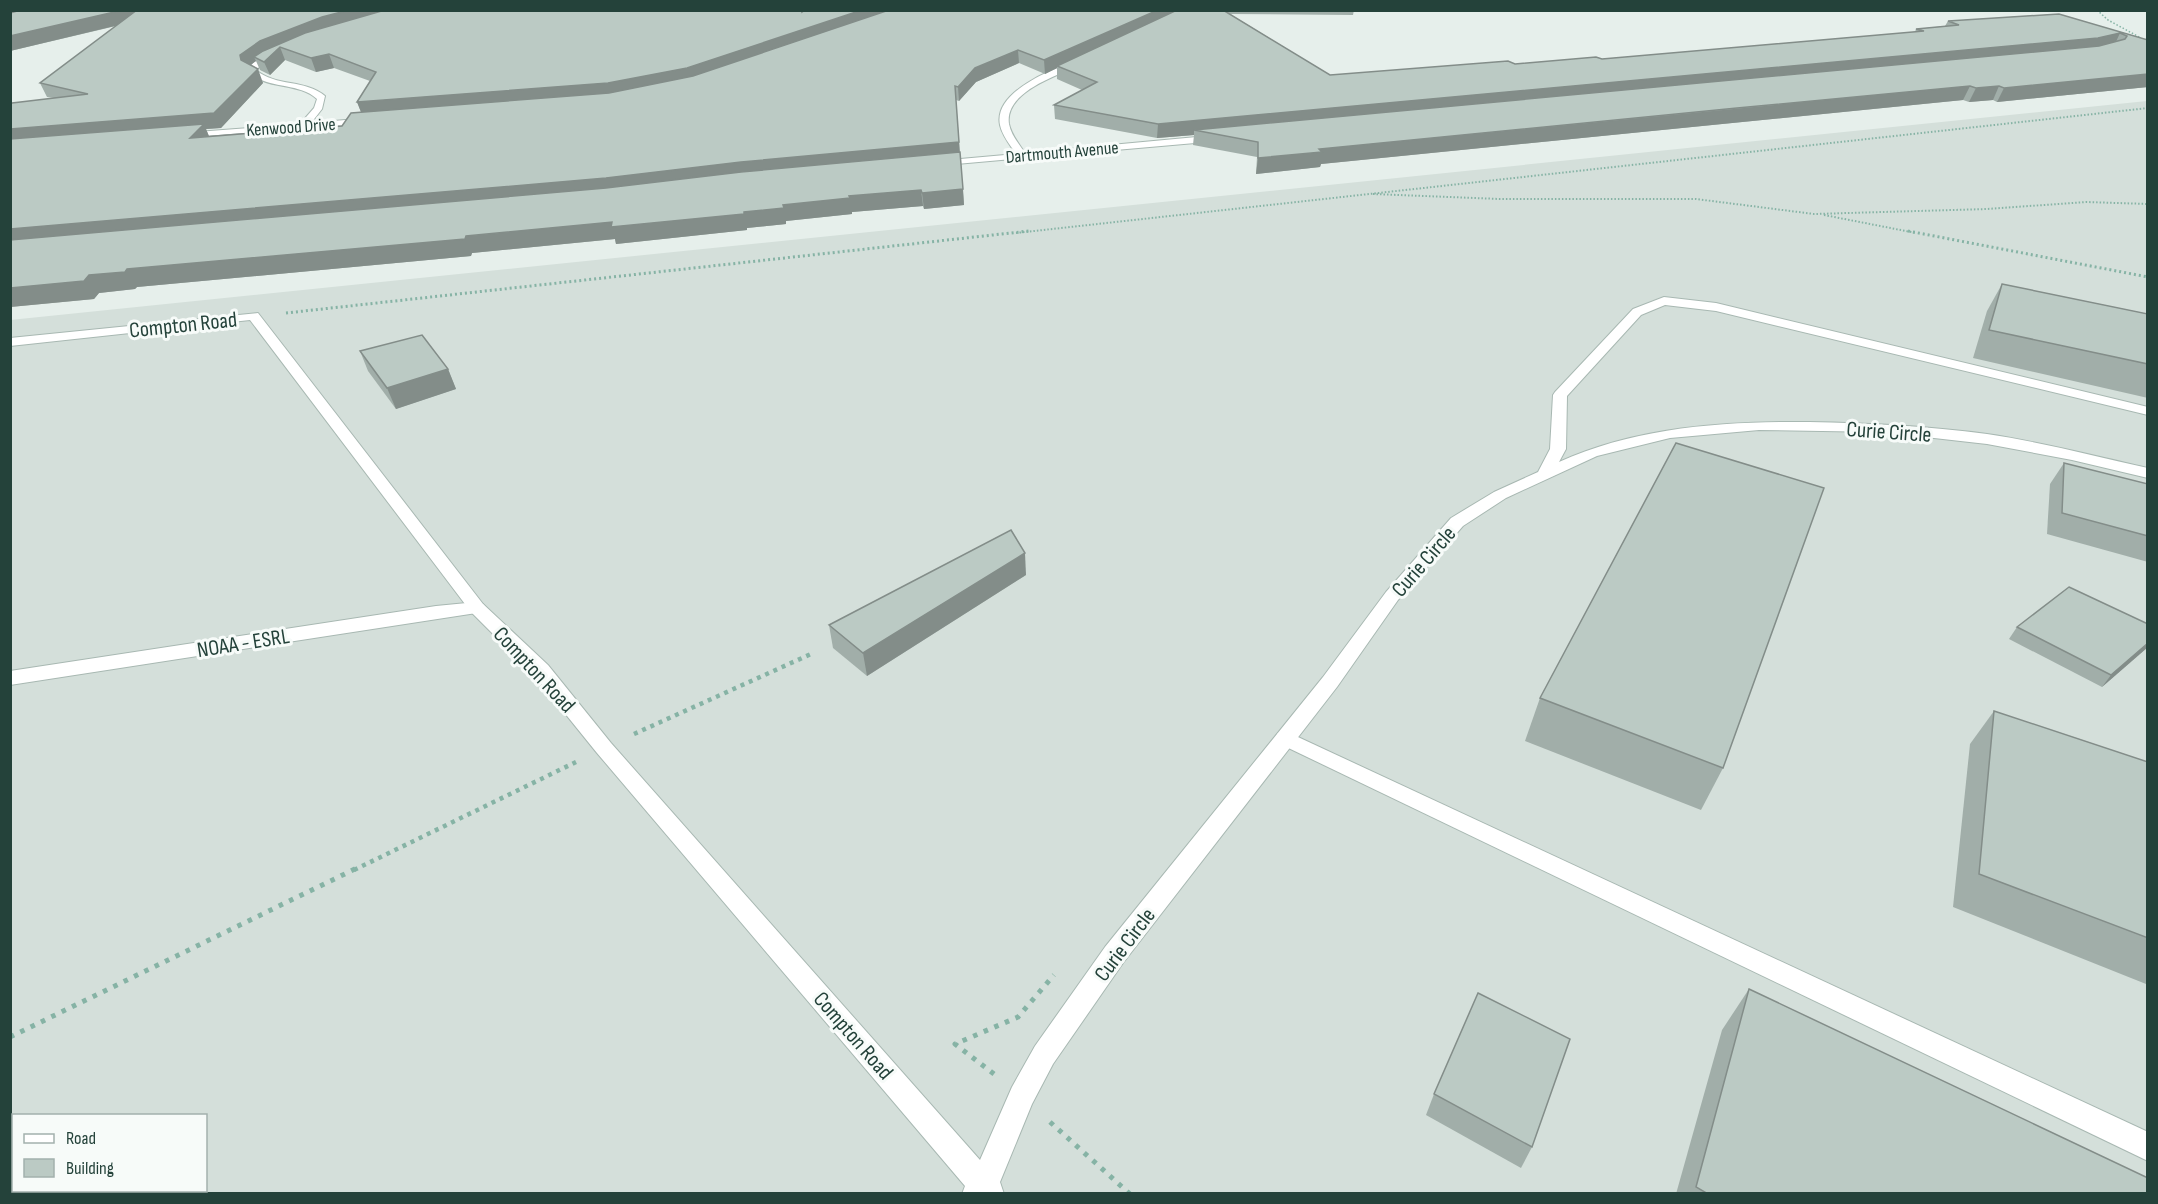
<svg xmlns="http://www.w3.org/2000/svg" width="2158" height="1204" viewBox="0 0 2158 1204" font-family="'Sofia Sans Condensed',sans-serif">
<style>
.built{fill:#d4dfda;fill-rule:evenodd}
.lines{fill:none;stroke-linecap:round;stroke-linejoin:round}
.lane-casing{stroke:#a8b8b2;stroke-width:2}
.street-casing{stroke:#a8b8b2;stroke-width:2}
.path-far4{stroke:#86b3a5;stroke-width:1.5;stroke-dasharray:1.5 2;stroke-linecap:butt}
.path-far3{stroke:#86b3a5;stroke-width:2;stroke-dasharray:1.5 2;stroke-linecap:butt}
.path-far2{stroke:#86b3a5;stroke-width:3;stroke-dasharray:2 3;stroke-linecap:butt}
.path-far1{stroke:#86b3a5;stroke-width:4.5;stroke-dasharray:4 5;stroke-linecap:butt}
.path{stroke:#86b3a5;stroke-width:5;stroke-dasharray:4.5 7;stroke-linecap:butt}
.lane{fill:#fff;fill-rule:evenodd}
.street{fill:#fff;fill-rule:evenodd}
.wall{fill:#a1aea9;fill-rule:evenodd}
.shaded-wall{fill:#838d89}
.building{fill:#bbcac4;stroke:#838d89;stroke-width:1.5}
.labels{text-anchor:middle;stroke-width:6;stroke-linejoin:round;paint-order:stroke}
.far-street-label{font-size:18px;fill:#24423a;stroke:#f7fbf9}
.street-label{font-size:22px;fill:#24423a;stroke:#f7fbf9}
</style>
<rect width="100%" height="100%" fill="#e6efeb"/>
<path class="built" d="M2147 101V1193H11L10 320ZM14 1116H206V1190H14Z"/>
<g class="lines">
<g class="lane-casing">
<g id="lane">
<polygon points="477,602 483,604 486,608 483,612 10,685 10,671 436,606"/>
<polygon points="1285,731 2148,1132 2148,1161 1278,743 1275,738 1278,733"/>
</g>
</g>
<g class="street-casing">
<g id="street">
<path d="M275 50 282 52 263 63 256 70C276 87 305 79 325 96L322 109 311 123 368 118 373 121 371 123 180 138 178 136 183 133 300 124 314 108 317 99C297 81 266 91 247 70L257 59Z"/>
<path d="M1078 61H1081V65C1058 75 1004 92 1009 124 1011 135 1019 144 1025 153L1218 135 1223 138 1218 141 934 166V162L938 161 1016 154C1010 145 1002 135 1000 125 993 92 1053 68 1078 61Z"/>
<path d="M1664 297 1716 303 2148 407V415L1716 311 1665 305 1641 315 1567 396 1566 449 1559 462C1636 427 1725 421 1809 422 1868 423 1928 426 1987 434 2041 442 2094 456 2148 468V478L2072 460 1987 444 1881 432 1759 430 1670 438 1597 456 1506 498 1463 526 1398 600 1337 687 1123 963 1053 1064 1032 1104 1000 1182 1004 1194H962L965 1186 597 753 534 675 471 612 250 320 10 346V338L258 313 483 604 548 665 611 743 980 1160 1012 1087 1035 1046 1105 947 1323 677 1386 592 1451 518 1494 492 1538 472 1550 449 1553 395 1555 392 1633 309Z"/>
</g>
</g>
<polyline class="path-far4" points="2097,10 2108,20 2141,38 2139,41"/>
<g class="path-far3">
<polyline points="1373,194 1500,199 1696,199 1814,214 1987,209 2086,202 2148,204"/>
<polyline points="1824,215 1916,233"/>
<polyline points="1016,233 2148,108"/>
</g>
<g class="path-far2">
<polyline points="1908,231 2148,277"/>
<polyline points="286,313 1029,231"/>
</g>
<g class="path-far1">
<polyline points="634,734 811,654"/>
<polyline points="354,870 576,762"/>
</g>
<g class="path">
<polyline points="10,1037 357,868"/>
<polyline points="994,1074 955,1044 1018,1017 1054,975"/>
<polyline points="1050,1122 1130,1194"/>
</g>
<use href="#lane" class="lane"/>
<use href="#street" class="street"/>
</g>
<g class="wall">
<path d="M10 10H1354L1353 15 1230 14 1330 75 1602 59 1915 32 1916 29 1945 26 1948 21 2059 14 2148 40V87L1997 102 1993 100 1969 102 1963 100 1732 123 1321 164 1320 167 1256 174 1257 157 1193 145 1194 135 1157 138 1055 119 1054 105 1082 90 1057 79V68L1045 74 1019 63 976 82 959 101 956 100 964 205 924 209 923 206 852 212V214L786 221V224L747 228V230L616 244 615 239 472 253 471 256 137 287 135 289 99 293 94 299 10 307V104L54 98 47 97 40 83 116 26 10 51ZM285 60 316 72 334 68 370 81 357 102 361 112 342 126 209 136 206 129 221 128 263 83 250 65 256 61 260 70 270 75Z"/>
<polygon points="2002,284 2148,314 2148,398 1973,358 1987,311"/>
<polygon points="360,351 448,369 456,389 396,409 368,371"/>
<polygon points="2064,463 2148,484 2148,562 2047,534 2050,484"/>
<polygon points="1026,575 867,676 833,648 829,625"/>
<polygon points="2148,624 2148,647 2102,687 2009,639 2017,627"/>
<polygon points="1540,698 1723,768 1701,810 1525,741"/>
<polygon points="1994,711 2148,762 2148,983 2146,984 1953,907 1970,744"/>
<polygon points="1749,989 2148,1194 1676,1194 1722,1030"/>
<polygon points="1434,1094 1532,1147 1521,1168 1426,1115"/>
</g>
<g class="shaded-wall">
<polygon points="123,10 145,10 148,18 10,51 10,36"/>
<polygon points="349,10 401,10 280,47 285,60 270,75 264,62 254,57 256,61 246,68 241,60 240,55 260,41 322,17"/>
<polygon points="862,10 900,10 689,82 612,97 363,117 357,102"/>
<polygon points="1158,10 1184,10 1057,66 1057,68 1045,74 1044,60"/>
<polygon points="2120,33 2114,46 1194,130 1194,135 1157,138 1158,124"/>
<polygon points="1018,50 1019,63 976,82 959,101 958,87 975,68"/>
<polygon points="329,54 334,68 316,72 311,58"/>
<polygon points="258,69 263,83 221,128 206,129 210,139 10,145 10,129"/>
<polygon points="2148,74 2148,87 1997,102 2004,88"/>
<polygon points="1970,86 1963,100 1321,164 1320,167 1256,174 1258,158 1319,149"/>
<polygon points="1999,86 1993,100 1969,102 1976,88"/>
<polygon points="959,142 960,157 10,247 10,229"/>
<polygon points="963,189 964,205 924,209 922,193"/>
<polygon points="921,190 923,206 852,212 852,214 786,221 786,224 747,228 747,230 616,244 615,239 472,253 471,256 137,287 135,289 99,293 94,299 10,307 10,288 127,269 612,222 744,212 783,205 849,196"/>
<polygon points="448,369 456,389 396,409 387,388"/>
<polygon points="1025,553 1026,575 867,676 863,653"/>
<polygon points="2148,643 2148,647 2102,687 2111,675"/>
</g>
<g class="building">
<polygon points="21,10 123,10 10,36 10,13"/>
<polygon points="137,10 349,10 322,17 260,41 240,55 241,60 258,69 214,113 10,129 10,104 12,103 88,94 40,83"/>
<polygon points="385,10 802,10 802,12 805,10 862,10 687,68 608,83 357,102 376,72 329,54 311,58 280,47 264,62 254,57 263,51 305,33"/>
<polygon points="889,10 1158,10 1044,60 1018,50 975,68 958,87 955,86 959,142 741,162 606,178 10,229 10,139 204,124 190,138 342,126 351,113 609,93 693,76"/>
<polygon points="1177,10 1223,10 1330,75 1508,61 1515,64 1596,57 1602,59 1924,31 1916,29 1959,25 1948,21 2059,14 2148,40 2148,74 2004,88 1999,86 1976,88 1970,86 1737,108 1319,149 1322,152 1258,158 1258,142 1194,130 2099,46 2125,39 2127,36 2120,33 2098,38 1158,124 1054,105 1097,82 1057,66"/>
<polygon points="960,152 963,189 922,193 921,190 849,196 850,198 783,205 784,208 744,212 744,214 611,227 612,222 466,236 465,239 127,269 125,272 89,275 84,281 10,288 10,240 606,188 741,172"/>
<polygon points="2002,284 2148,314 2148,364 1989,330"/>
<polygon points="422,335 448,369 387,388 360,351"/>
<polygon points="1676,443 1824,488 1723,768 1540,698"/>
<polygon points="2064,463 2148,484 2148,536 2062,513"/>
<polygon points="1011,530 1025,553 863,653 829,625"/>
<polygon points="2069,587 2148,624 2148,643 2111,675 2017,627"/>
<polygon points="1994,711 2148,762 2148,938 1979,874"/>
<polygon points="1749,989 2148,1178 2148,1194 1708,1194 1696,1187"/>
<polygon points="1478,993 1570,1039 1532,1147 1434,1094"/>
</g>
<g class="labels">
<g class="far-street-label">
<text transform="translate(291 127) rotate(-4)" y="6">Kenwood Drive</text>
<text transform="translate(1062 152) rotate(-5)" y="6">Dartmouth Avenue</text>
</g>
<g class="street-label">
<text transform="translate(183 324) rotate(-6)" y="8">Compton Road</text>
<text transform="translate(1889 431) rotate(4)" y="8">Curie Circle</text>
<text transform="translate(1423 561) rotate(-49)" y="8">Curie Circle</text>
<text transform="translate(243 642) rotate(-9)" y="8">NOAA - ESRL</text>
<text transform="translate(535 669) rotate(47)" y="8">Compton Road</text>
<text transform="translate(1124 944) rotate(-53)" y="8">Curie Circle</text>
<text transform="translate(854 1035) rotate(49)" y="8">Compton Road</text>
</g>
</g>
<rect width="2158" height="1204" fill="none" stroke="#24423a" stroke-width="24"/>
<rect x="12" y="1114" width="195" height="78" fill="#f7fbf9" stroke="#a3b1ad" stroke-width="1.5"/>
<rect x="24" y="1134" width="30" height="9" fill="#ffffff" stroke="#a3b1ad" stroke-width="1.5"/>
<text x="66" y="1144" font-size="18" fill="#24423a">Road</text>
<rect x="24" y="1159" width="30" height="18" fill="#bbcac4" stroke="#a3b1ad" stroke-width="1.5"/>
<text x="66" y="1174" font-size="18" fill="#24423a">Building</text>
</svg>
